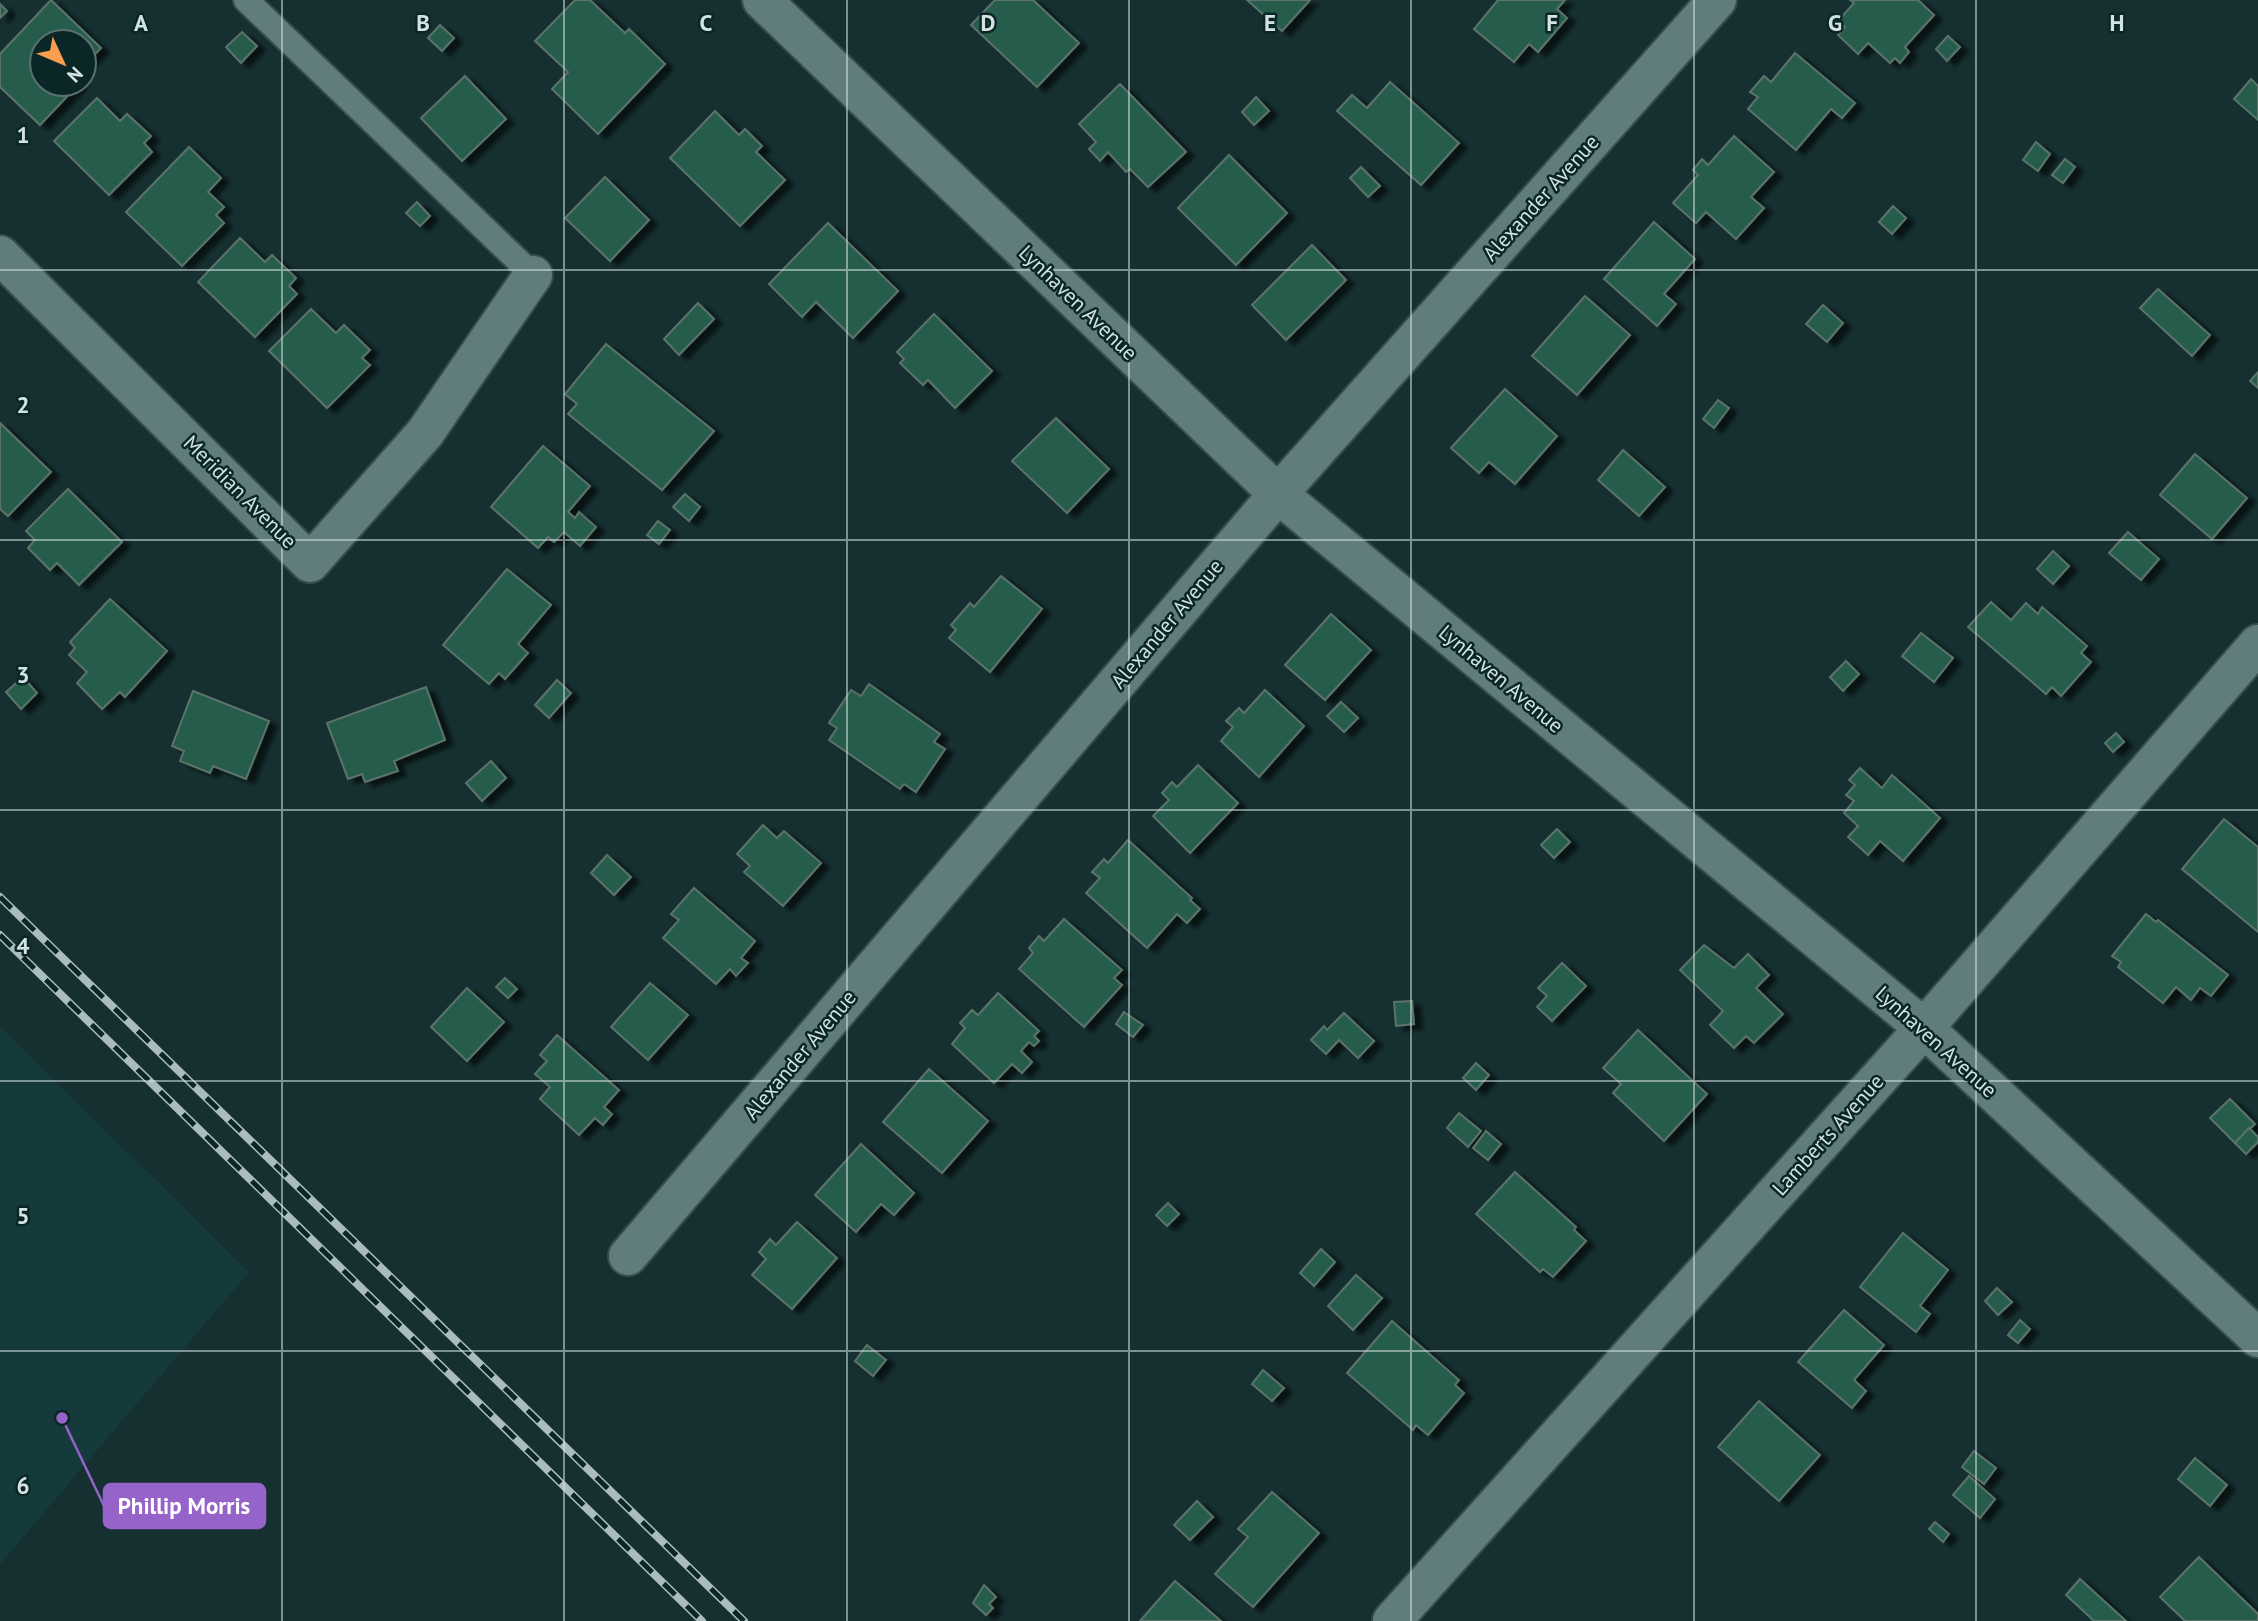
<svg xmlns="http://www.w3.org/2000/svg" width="2258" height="1621" viewBox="0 0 2258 1621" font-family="'PT Sans',sans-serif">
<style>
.built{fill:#153a3b}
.building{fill:#285c4c;stroke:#5b736a;stroke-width:2;filter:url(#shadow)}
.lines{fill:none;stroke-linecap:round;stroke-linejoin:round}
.service-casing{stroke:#374d4d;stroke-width:28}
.minor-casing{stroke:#374d4d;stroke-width:42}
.service{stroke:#607c7c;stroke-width:24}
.minor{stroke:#607c7c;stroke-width:38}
.rail-casing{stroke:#aabcbc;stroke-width:8}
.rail{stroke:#0b2627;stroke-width:5;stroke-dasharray:16;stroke-linecap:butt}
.grid{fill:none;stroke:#d3e2e2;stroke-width:2;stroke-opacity:0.55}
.labels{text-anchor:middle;stroke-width:5;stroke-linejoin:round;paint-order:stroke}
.street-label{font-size:21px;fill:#d3e2e2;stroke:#0b2627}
.grid-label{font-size:23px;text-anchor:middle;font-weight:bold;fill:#d3e2e2;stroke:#0b2627;stroke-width:5;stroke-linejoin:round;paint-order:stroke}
.leader{fill:none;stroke:#9563ca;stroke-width:2.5}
.callout-dot{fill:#9563ca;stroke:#0b2627;stroke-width:2.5}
.callout{fill:#9563ca;stroke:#9563ca;stroke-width:2.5}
.callout-label{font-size:23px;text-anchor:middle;font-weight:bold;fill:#fff}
</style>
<defs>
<filter id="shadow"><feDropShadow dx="8" dy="4.5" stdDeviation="2" flood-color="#0009"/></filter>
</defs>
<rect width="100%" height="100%" fill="#163031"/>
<polygon class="built" points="0,1027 249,1272 0,1564"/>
<g class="building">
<polygon points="51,0 101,48 84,65 84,42 42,42 42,84 79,84 40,125 0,87 0,54"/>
<polygon points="575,0 590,0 625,33 629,29 665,64 598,134 552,89 568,72 535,41"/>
<polygon points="995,0 1033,0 1079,43 1037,87 971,25"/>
<polygon points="1247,0 1310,0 1282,31"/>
<polygon points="1498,0 1565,0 1557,9 1567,18 1538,52 1529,44 1514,62 1474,29"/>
<polygon points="1850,0 1918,0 1934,15 1905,47 1909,52 1900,63 1895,58 1890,63 1868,43 1858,54 1838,35 1845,27 1838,21 1854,3"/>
<polygon points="0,4 7,11 0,18"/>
<polygon points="440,25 454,38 442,51 428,38"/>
<polygon points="242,32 257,46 241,63 226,47"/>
<polygon points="1948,36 1960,47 1947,61 1936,49"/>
<polygon points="1795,53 1855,103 1842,118 1831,109 1796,150 1748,109 1758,97 1750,92 1764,76 1771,82"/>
<polygon points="465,76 506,119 462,161 421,118"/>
<polygon points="2251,79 2258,86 2258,120 2234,99"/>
<polygon points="1390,82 1459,143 1421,185 1337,111 1352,95 1367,108"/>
<polygon points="1120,84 1186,152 1148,187 1130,169 1126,172 1108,152 1100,161 1089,149 1096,142 1079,124"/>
<polygon points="1256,97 1269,111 1254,125 1242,112"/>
<polygon points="97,98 120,121 127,114 151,136 144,143 152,152 109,195 54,141"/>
<polygon points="715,111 739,135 745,129 762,146 756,152 785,180 740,226 670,158"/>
<polygon points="1734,136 1774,172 1751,197 1764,208 1736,239 1706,212 1696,223 1673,203 1698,175 1693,170 1702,159 1708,165"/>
<polygon points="2036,142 2050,154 2038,171 2023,160"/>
<polygon points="189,147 221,178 208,192 224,207 216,215 224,223 182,266 126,212"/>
<polygon points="1229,155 1287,213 1236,265 1178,208"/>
<polygon points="2065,159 2075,167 2063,183 2052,175"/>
<polygon points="1361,167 1380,186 1368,197 1350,178"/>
<polygon points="605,177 649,220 610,261 565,218"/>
<polygon points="417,202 430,216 420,226 406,213"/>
<polygon points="1893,206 1906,218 1892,234 1879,222"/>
<polygon points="1654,222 1695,259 1664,294 1676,304 1657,326 1604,279"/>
<polygon points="828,223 898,291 853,338 816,302 802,317 769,284"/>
<polygon points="240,238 265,262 272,255 296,278 289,286 297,294 255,337 198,282"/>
<polygon points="1312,245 1346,280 1286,340 1252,305"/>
<polygon points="2158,289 2210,335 2192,356 2140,308"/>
<polygon points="1585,296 1630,335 1577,395 1532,356"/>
<polygon points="698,303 714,319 679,355 664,339"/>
<polygon points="1823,305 1843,323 1827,342 1806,324"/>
<polygon points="311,309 336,333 344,325 370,350 362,358 370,365 327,408 269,351"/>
<polygon points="934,314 992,371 955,408 928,380 923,385 900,363 904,359 897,352"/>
<polygon points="606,344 714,431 662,490 568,414 577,404 565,394"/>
<polygon points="2258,372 2258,388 2250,381"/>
<polygon points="1505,389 1557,436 1515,484 1489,462 1479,473 1451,448"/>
<polygon points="1718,400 1729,408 1714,428 1703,419"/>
<polygon points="1056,418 1109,469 1067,513 1012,461"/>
<polygon points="0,423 51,472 8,516 0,509"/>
<polygon points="543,446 590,486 568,512 575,518 579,512 596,527 580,546 564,532 554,542 548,537 538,548 491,507"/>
<polygon points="1623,450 1665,487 1639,516 1598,480"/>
<polygon points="2195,454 2247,498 2212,539 2160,495"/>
<polygon points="68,489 122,542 79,585 57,563 50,570 28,548 35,540 26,531"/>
<polygon points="685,494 700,507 689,521 673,507"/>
<polygon points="658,521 670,530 659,544 647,535"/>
<polygon points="2128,532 2159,559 2141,580 2109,553"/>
<polygon points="2053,551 2069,566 2053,584 2037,569"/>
<polygon points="507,569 551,605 518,644 528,653 505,679 499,673 489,684 443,645"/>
<polygon points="1001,576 1042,609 990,672 949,638 956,630 951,625 970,603 974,607"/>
<polygon points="110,599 167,651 125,697 120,692 102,709 77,683 87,672 69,655 75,648 70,642"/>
<polygon points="1991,602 2011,620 2026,603 2038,614 2042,607 2087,646 2081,653 2091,662 2061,696 2052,687 2046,694 1968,627"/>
<polygon points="1331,614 1371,650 1325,700 1285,665"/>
<polygon points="1921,633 1953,658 1934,682 1902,656"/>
<polygon points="1846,661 1859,674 1843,691 1830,677"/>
<polygon points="23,677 37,693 21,709 6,692"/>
<polygon points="557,680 571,693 549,718 535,705"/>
<polygon points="869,684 940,734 934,742 945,749 916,792 904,784 900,789 829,740 837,728 829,723 851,690 861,696"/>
<polygon points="426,687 445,740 394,761 398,771 365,782 362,774 348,779 327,723"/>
<polygon points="1265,690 1304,726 1259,777 1221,741 1233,727 1226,721 1239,708 1244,713"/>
<polygon points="193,691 269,721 246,779 213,766 210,773 180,761 184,751 172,746"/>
<polygon points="1341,702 1358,718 1344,732 1327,716"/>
<polygon points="2116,733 2124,742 2113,752 2105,743"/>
<polygon points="491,761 506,778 482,801 466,783"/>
<polygon points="1198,765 1238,803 1190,853 1153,816 1169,800 1162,793 1172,782 1177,787"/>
<polygon points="1860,768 1882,788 1892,775 1940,818 1903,861 1880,841 1868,855 1848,837 1858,826 1844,813 1854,801 1846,795 1855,785 1849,780"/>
<polygon points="2224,819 2258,847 2258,932 2182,869"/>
<polygon points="763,825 777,838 784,831 821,863 783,906 744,872 750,866 737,854"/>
<polygon points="1557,829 1570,842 1554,858 1541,845"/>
<polygon points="1128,840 1192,898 1190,900 1200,909 1187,923 1177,914 1147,948 1086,893 1100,878 1092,872 1104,859 1108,863"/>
<polygon points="607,855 631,877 614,895 591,873"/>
<polygon points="694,888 755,941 741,958 748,963 736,976 730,969 716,984 663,938 679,920 671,914"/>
<polygon points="2146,914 2156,922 2158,920 2228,975 2211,996 2200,988 2191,1000 2176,987 2163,1003 2118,967 2121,962 2112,956"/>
<polygon points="1064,919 1122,970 1114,978 1122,985 1084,1027 1019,969 1033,953 1029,948 1039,936 1044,941"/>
<polygon points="1704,945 1734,968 1748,954 1769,975 1756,988 1783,1014 1754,1043 1746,1036 1734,1048 1710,1025 1723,1011 1680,970"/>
<polygon points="1562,963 1586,986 1552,1021 1537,1007 1547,996 1538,988"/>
<polygon points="505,978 517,989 508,998 496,987"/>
<polygon points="650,983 688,1015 648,1060 611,1027"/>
<polygon points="467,988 504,1022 467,1061 431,1027"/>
<polygon points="998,993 1039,1031 1034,1036 1039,1041 1034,1046 1029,1042 1021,1051 1032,1062 1022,1073 1012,1064 994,1083 952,1044 965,1028 960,1023 972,1010 978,1015"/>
<polygon points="1412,1001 1414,1024 1396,1026 1394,1002"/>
<polygon points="1124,1012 1143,1025 1133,1037 1116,1024"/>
<polygon points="1344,1013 1374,1041 1358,1058 1339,1040 1326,1054 1311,1040 1324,1026 1327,1030"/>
<polygon points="1638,1030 1707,1094 1664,1141 1613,1093 1621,1084 1603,1068"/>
<polygon points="557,1035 619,1090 604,1107 612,1114 603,1125 595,1118 579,1135 540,1099 550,1087 535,1074 547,1061 540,1055"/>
<polygon points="1476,1063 1489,1075 1476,1090 1463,1078"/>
<polygon points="929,1069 988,1121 942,1173 883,1122"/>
<polygon points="2230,1099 2255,1124 2235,1143 2210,1118"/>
<polygon points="1459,1113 1481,1131 1468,1147 1447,1128"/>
<polygon points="2249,1128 2258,1137 2258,1142 2246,1154 2235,1143"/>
<polygon points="1486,1131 1501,1144 1488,1160 1473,1148"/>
<polygon points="861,1144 914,1193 894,1215 881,1204 856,1232 815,1195"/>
<polygon points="1515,1172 1576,1227 1574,1230 1586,1241 1553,1277 1543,1269 1540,1272 1476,1214"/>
<polygon points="1168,1203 1179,1214 1167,1226 1156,1215"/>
<polygon points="797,1222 837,1258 792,1309 752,1275 766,1259 759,1252 770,1239 776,1245"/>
<polygon points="1903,1233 1948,1270 1920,1306 1930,1314 1916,1332 1860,1287"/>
<polygon points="1321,1249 1335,1262 1314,1286 1300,1273"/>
<polygon points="1356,1275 1382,1298 1353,1330 1328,1306"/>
<polygon points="1997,1288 2012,1302 1998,1315 1985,1301"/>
<polygon points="1844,1310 1884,1345 1854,1380 1866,1391 1852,1408 1798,1362"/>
<polygon points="2020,1320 2030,1329 2018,1343 2008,1335"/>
<polygon points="1392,1321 1459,1380 1455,1385 1464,1393 1428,1435 1416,1425 1413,1430 1347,1373"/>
<polygon points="867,1345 886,1360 873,1376 855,1361"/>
<polygon points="1263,1370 1284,1388 1272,1401 1252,1384"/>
<polygon points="1759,1401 1820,1455 1779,1501 1718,1447"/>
<polygon points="1974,1451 1996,1468 1984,1484 1962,1467"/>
<polygon points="2195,1458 2227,1485 2210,1506 2178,1479"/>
<polygon points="1969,1476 1995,1499 1980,1518 1953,1495"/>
<polygon points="1272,1492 1319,1533 1253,1607 1215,1574 1248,1537 1238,1529"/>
<polygon points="1197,1501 1213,1517 1190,1540 1174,1525"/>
<polygon points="1935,1522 1949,1534 1943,1542 1929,1529"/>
<polygon points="2199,1557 2258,1614 2258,1621 2185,1621 2160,1597"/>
<polygon points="2080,1579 2126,1621 2094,1621 2066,1595"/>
<polygon points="1175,1581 1221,1621 1140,1621"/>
<polygon points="984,1585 996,1597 989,1604 993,1608 986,1615 973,1603"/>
</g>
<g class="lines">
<g class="service-casing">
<polyline id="service" points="246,0 533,275"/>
</g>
<g class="minor-casing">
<g id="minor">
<polyline points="762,0 1278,494 1924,1028 2258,1338"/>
<polyline points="0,255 310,563 425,433 533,275"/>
<polyline points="628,1256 1278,494 1717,0"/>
<polyline points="1392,1621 1924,1028 2258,644"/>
</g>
</g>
<use href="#service" class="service"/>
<use href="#minor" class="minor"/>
<g class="rail-casing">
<g id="rail">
<polyline points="0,897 744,1621"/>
<polyline points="0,935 702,1621"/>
</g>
</g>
<use href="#rail" class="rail"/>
</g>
<path class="grid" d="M282 0V1621M564 0V1621M847 0V1621M1129 0V1621M1411 0V1621M1694 0V1621M1976 0V1621M0 270H2258M0 540H2258M0 810H2258M0 1081H2258M0 1351H2258"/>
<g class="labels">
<g class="street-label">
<text transform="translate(1541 198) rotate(-48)" y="7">Alexander Avenue</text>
<text transform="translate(1078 303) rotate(44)" y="7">Lynhaven Avenue</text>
<text transform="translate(240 492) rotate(45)" y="7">Meridian Avenue</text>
<text transform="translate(1167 624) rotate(-50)" y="7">Alexander Avenue</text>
<text transform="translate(1501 679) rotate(40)" y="7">Lynhaven Avenue</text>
<text transform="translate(1936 1042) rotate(42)" y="7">Lynhaven Avenue</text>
<text transform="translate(800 1055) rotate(-50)" y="7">Alexander Avenue</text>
<text transform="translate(1828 1135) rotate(-48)" y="7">Lamberts Avenue</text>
</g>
</g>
<g class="grid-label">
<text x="141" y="31">A</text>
<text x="423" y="31">B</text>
<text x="706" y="31">C</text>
<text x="988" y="31">D</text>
<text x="1270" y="31">E</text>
<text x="1552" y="31">F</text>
<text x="1835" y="31">G</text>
<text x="2117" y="31">H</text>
<text x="23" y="143">1</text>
<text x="23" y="413">2</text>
<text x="23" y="683">3</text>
<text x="23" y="954">4</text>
<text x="23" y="1224">5</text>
<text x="23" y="1494">6</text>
</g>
<path class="leader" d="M62 1418L104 1506"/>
<circle class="callout-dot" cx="62" cy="1418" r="7"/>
<rect class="callout" x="104" y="1484" width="161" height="44" rx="7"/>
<g class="callout-label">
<text x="184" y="1514">Phillip Morris</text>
</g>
<g transform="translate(63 63) rotate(134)"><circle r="33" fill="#0b2627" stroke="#5b7172" stroke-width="2"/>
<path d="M0-5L12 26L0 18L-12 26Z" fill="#f99f4d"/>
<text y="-10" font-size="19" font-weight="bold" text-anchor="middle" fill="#d3e2e2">N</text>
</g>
</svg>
